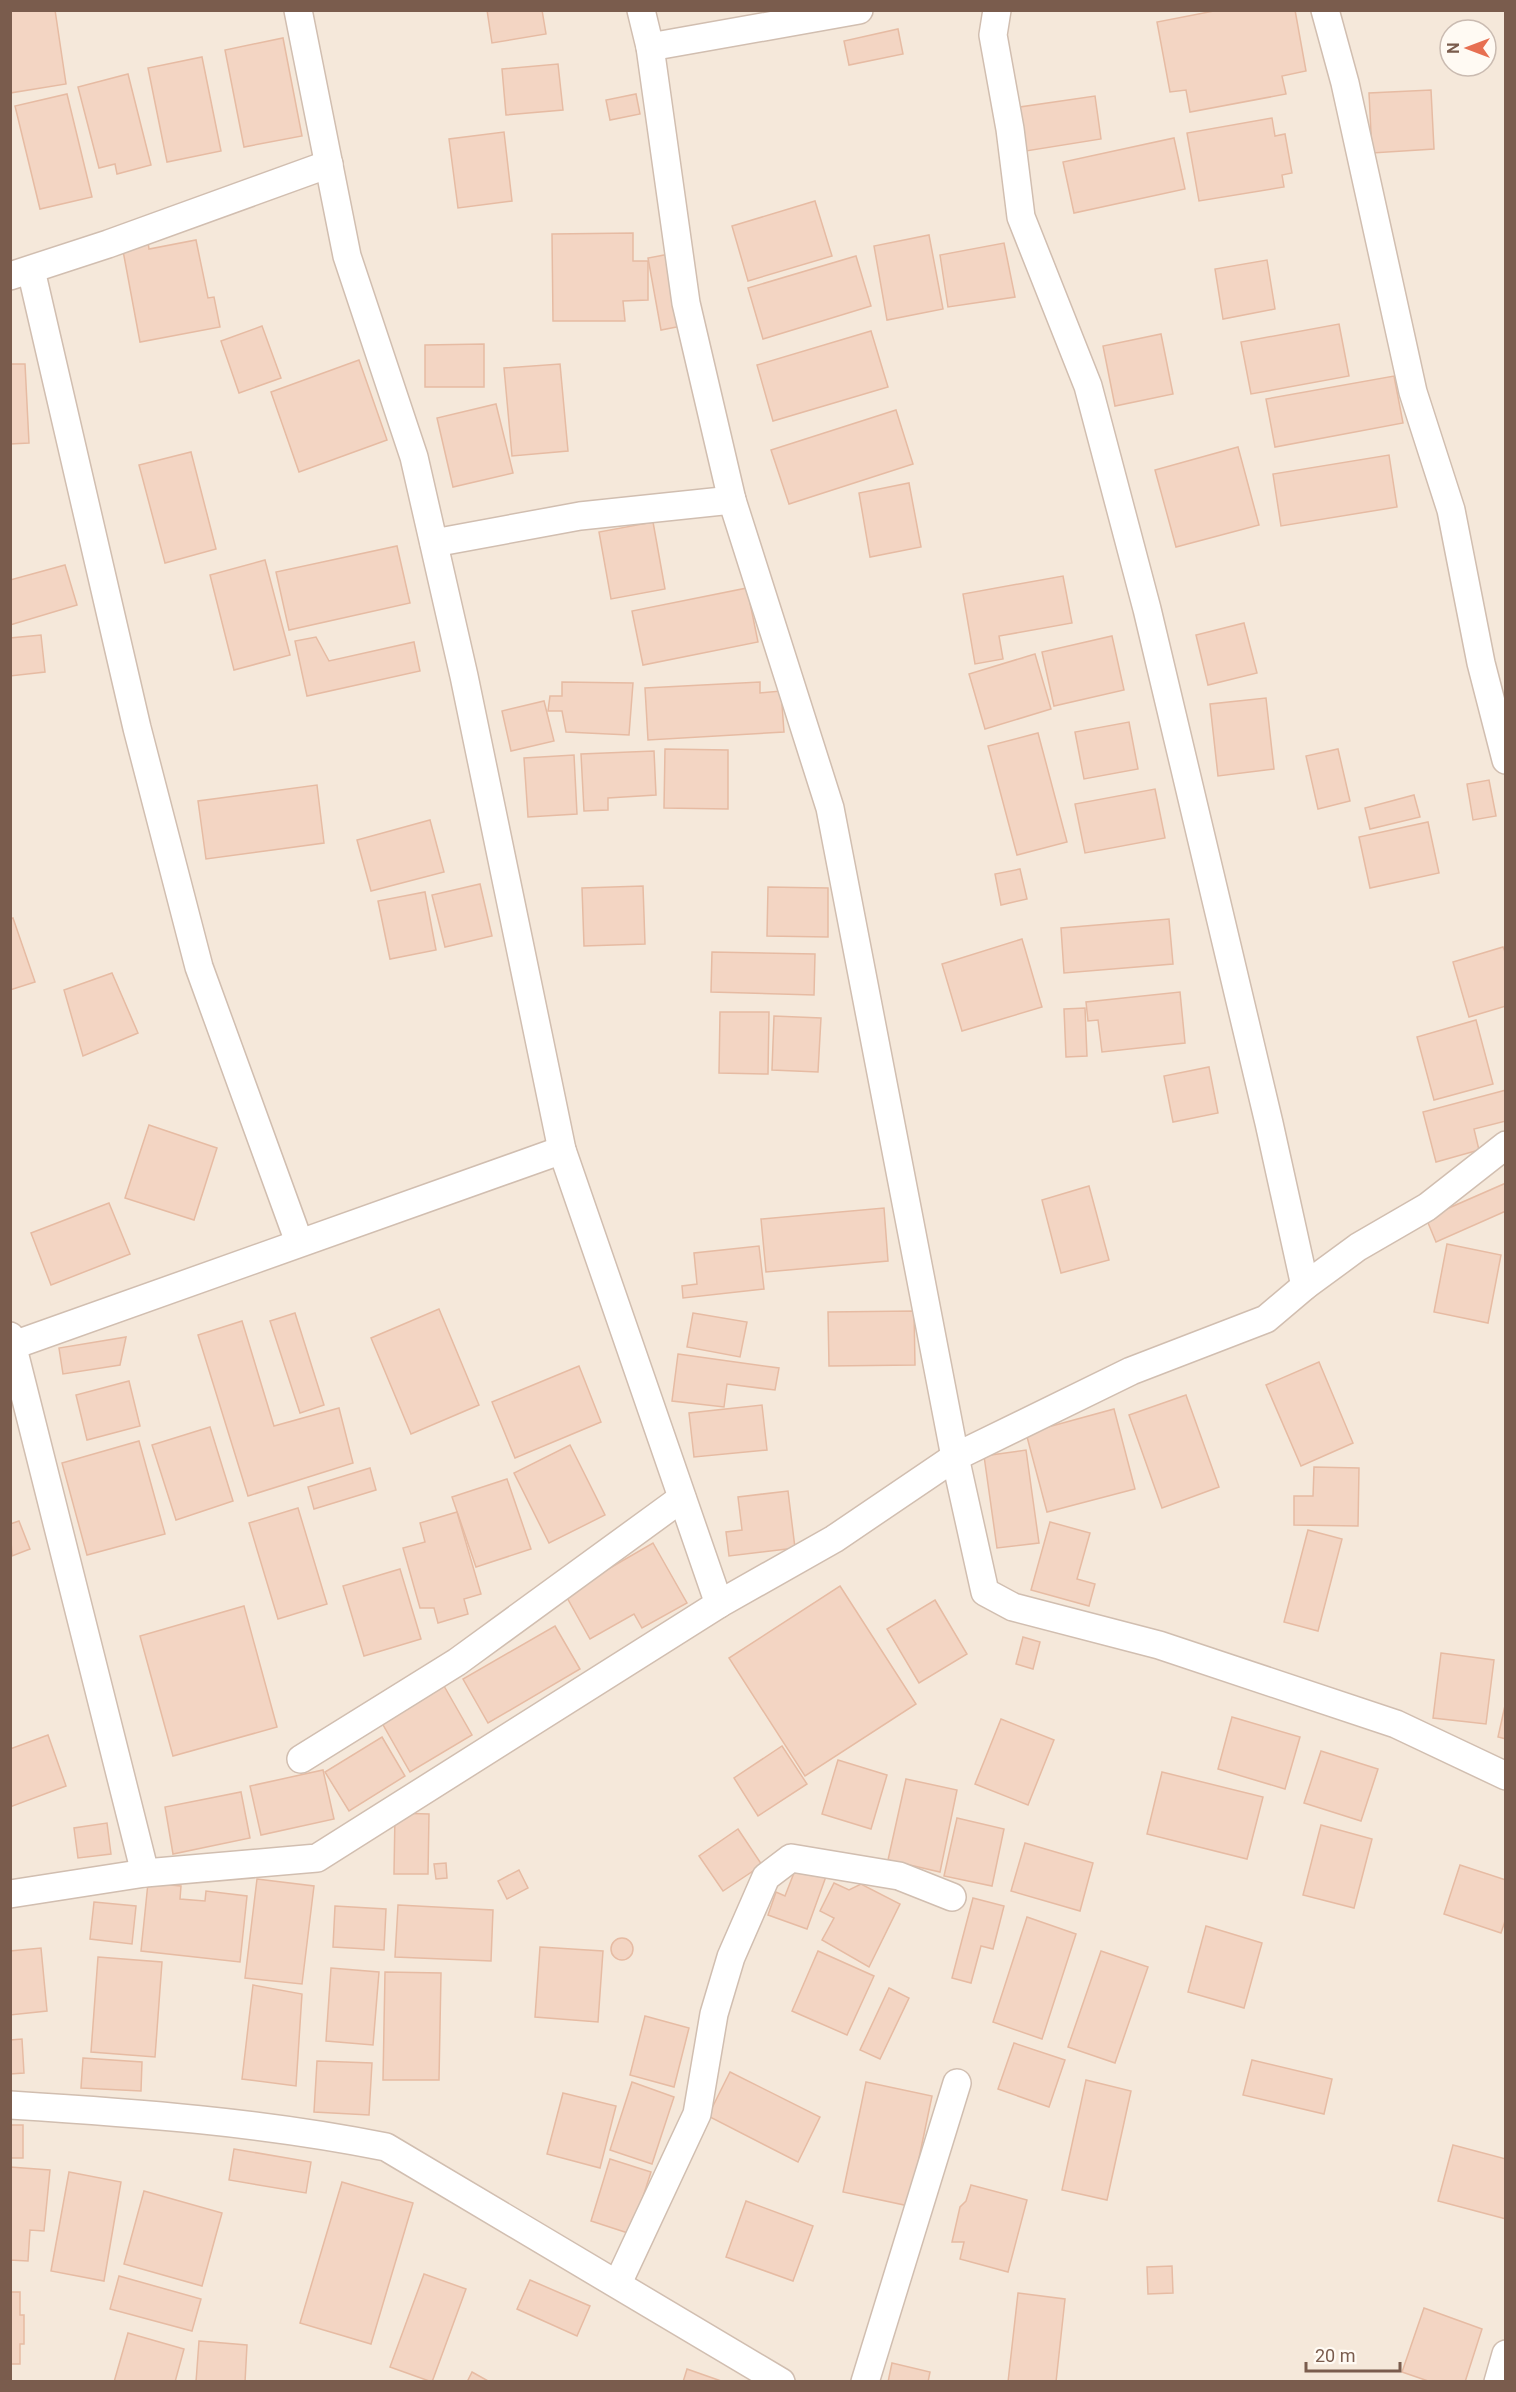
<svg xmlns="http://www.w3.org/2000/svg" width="1516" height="2392" viewBox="0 0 1516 2392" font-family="Roboto,sans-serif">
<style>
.residential{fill:#f5e8da;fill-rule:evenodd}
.building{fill:#f3d5c3;stroke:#e6bba3;stroke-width:1.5}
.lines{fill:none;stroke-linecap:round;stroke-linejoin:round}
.street-casing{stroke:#d1beb0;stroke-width:30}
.street{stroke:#fff;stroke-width:27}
</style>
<rect width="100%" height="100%" fill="#fdf6ec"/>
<path class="residential" d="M11 11H1505V2381H11ZM1450 30H1486V66H1450Z"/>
<g class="building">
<polygon points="10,10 55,10 66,84 10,93"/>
<polygon points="487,10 542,10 546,34 492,43"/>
<polygon points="1219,10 1295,10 1306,71 1282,76 1286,94 1190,112 1186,90 1170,92 1157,22"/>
<polygon points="898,29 903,54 849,65 844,41"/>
<polygon points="283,38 302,136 244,147 225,50"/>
<polygon points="202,57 221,151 167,162 148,68"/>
<polygon points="558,64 563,110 506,115 502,69"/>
<polygon points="128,74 151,165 117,174 115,164 99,168 78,87"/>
<polygon points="1431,90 1434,149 1372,153 1369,93"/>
<polygon points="67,94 92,197 40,209 15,106"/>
<polygon points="636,94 640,114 610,120 606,100"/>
<polygon points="1095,96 1101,139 1026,151 1020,107"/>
<polygon points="1272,118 1275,136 1285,134 1292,173 1282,175 1284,187 1199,201 1187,133"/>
<polygon points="504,132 512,201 458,208 449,139"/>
<polygon points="1174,138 1185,189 1074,213 1063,162"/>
<polygon points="815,201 832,256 748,281 732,226"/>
<polygon points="633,233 633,261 648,261 648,300 623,301 625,321 553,321 552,234"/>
<polygon points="147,235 149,249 196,240 208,298 214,297 220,327 140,342 121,240"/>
<polygon points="929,235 943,309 887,320 874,246"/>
<polygon points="1004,243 1015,297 948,307 940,255"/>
<polygon points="675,253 687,325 661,330 648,258"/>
<polygon points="856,256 871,306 763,339 748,288"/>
<polygon points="1267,260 1275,309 1223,319 1215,269"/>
<polygon points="1339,324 1349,376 1251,394 1241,342"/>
<polygon points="262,326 281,378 239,393 221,341"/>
<polygon points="871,331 888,387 773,421 757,365"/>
<polygon points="1161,334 1173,394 1115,406 1103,346"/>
<polygon points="484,344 484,387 425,387 425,345"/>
<polygon points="359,360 387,440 299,472 271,392"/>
<polygon points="10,364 25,364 29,443 10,444"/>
<polygon points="560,364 568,451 512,456 504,368"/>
<polygon points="1394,376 1403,423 1275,447 1266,399"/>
<polygon points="496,404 513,473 453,487 437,418"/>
<polygon points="896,410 913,464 789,504 771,450"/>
<polygon points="1238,447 1259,525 1176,547 1155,470"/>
<polygon points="191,452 216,549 165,563 139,465"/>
<polygon points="1389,455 1397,507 1281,526 1273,474"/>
<polygon points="909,483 921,547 870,557 859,493"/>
<polygon points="653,522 665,589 611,599 599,532"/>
<polygon points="397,546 410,603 289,630 276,572"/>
<polygon points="265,560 290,655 234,670 210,575"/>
<polygon points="65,565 77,605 10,625 10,580"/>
<polygon points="1063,576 1072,623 999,636 1003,659 975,664 963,594"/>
<polygon points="747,588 758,642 643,665 632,611"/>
<polygon points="1244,623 1257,673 1208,685 1196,635"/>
<polygon points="41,635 45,672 10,676 10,638"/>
<polygon points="1112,636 1124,690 1054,706 1042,652"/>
<polygon points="316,637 329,661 414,642 420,671 307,696 295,641"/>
<polygon points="1035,654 1051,709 985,729 969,674"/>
<polygon points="562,682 633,683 629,735 566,732 562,711 548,711 550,696 562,696"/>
<polygon points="760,682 760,693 781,691 784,732 648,740 645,688"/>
<polygon points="1266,698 1274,769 1218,776 1210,704"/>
<polygon points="544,701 554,741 511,751 502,711"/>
<polygon points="1129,722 1138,769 1084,779 1075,732"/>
<polygon points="1038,733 1067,842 1017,855 988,746"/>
<polygon points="665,749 728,750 728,809 664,808"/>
<polygon points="1338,749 1350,801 1318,809 1306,756"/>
<polygon points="654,751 656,795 608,798 608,810 584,811 581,754"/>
<polygon points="574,755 577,814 528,817 524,758"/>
<polygon points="1489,780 1496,816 1473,820 1467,784"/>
<polygon points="317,785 324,843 206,859 198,801"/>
<polygon points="1155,789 1165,838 1085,853 1075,804"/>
<polygon points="1414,795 1420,817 1370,829 1365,808"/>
<polygon points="430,820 444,872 371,891 357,840"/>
<polygon points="1428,822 1439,873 1370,888 1359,837"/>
<polygon points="1020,869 1027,899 1001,905 995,874"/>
<polygon points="480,884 492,936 445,947 432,895"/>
<polygon points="643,886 645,944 584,946 582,888"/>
<polygon points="768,887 828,888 828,937 767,936"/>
<polygon points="425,892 436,950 390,959 378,901"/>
<polygon points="13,918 35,982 10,990 10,919"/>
<polygon points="1169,919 1173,964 1064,973 1061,928"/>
<polygon points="1022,939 1042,1007 962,1031 942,964"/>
<polygon points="1503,947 1506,954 1506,1006 1469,1017 1453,962"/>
<polygon points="712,952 815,954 814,995 711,992"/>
<polygon points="112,973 138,1033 83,1056 64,990"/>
<polygon points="1180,992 1185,1043 1102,1052 1098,1020 1088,1021 1086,1002"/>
<polygon points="1085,1008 1087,1056 1066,1057 1064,1009"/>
<polygon points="720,1012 769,1012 768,1074 719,1073"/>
<polygon points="774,1016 821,1018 818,1072 772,1070"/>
<polygon points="1476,1020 1493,1084 1434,1100 1417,1037"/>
<polygon points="1209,1067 1218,1113 1173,1122 1164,1076"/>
<polygon points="1506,1090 1506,1121 1474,1129 1479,1150 1436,1162 1423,1112"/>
<polygon points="149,1125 217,1148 194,1220 125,1198"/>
<polygon points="1506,1183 1506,1211 1436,1242 1426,1218"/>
<polygon points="1089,1186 1109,1260 1061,1273 1042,1200"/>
<polygon points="109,1203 130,1254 51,1285 31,1233"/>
<polygon points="884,1208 888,1261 766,1272 761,1219"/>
<polygon points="1447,1244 1501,1255 1488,1323 1434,1312"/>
<polygon points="759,1246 764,1289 683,1298 682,1286 697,1284 694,1253"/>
<polygon points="439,1309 479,1405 411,1434 371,1338"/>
<polygon points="914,1311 915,1365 829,1366 828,1312"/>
<polygon points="295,1313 324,1405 300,1413 270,1321"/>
<polygon points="693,1313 747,1322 740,1357 687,1347"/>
<polygon points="242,1321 274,1426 339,1408 353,1463 248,1496 198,1335"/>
<polygon points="126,1337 120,1365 63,1374 59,1348"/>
<polygon points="678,1354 779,1368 775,1390 727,1384 724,1407 672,1401"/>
<polygon points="1319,1362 1353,1443 1301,1466 1266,1385"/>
<polygon points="579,1366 601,1422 515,1458 492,1402"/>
<polygon points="129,1381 140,1426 87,1440 76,1395"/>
<polygon points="1186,1395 1219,1487 1162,1508 1129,1415"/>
<polygon points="762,1405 767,1450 694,1457 689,1413"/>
<polygon points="1114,1409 1135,1489 1047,1512 1026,1433"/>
<polygon points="210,1427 233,1501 176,1520 152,1445"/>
<polygon points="139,1441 165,1534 87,1555 62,1463"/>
<polygon points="570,1445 605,1515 549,1543 514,1473"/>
<polygon points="1026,1450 1039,1543 997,1548 984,1456"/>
<polygon points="1314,1467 1359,1468 1358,1526 1294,1525 1294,1496 1313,1496"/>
<polygon points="370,1468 376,1490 314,1509 308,1487"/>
<polygon points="507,1479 531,1549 476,1567 452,1497"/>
<polygon points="788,1491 795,1548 729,1556 726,1532 742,1530 738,1497"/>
<polygon points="298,1508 327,1604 278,1619 249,1523"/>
<polygon points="457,1512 481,1594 464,1599 468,1614 438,1623 434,1608 420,1608 403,1548 425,1542 420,1523"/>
<polygon points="19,1521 30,1549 12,1556 10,1524"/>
<polygon points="1050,1522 1090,1533 1077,1579 1095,1584 1089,1606 1031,1590"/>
<polygon points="1308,1530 1342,1539 1318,1631 1284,1622"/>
<polygon points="653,1543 687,1603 642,1628 634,1614 590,1639 565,1594"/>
<polygon points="400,1569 421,1639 364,1656 343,1586"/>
<polygon points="840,1586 916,1704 805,1776 729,1658"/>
<polygon points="935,1600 967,1654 919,1683 887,1629"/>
<polygon points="244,1606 277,1727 173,1756 140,1636"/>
<polygon points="555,1626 580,1669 488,1723 463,1679"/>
<polygon points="1023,1637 1040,1642 1033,1669 1016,1664"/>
<polygon points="1441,1653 1494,1660 1486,1724 1433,1718"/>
<polygon points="444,1686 472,1735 410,1772 382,1723"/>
<polygon points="1506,1701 1506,1739 1498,1737"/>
<polygon points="1232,1717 1300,1737 1285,1789 1218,1769"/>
<polygon points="1001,1719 1054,1740 1028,1805 975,1784"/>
<polygon points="48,1735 66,1786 10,1807 10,1749"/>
<polygon points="382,1737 405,1776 349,1811 325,1772"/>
<polygon points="782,1746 807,1784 758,1816 734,1778"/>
<polygon points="1321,1751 1378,1769 1361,1821 1304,1803"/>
<polygon points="838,1760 887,1775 871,1829 822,1814"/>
<polygon points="323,1770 334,1819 261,1835 250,1786"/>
<polygon points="1162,1772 1263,1797 1247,1859 1147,1834"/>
<polygon points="906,1779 957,1790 940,1872 888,1860"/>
<polygon points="241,1792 250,1838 173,1854 165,1807"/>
<polygon points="395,1813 429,1814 428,1874 394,1874"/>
<polygon points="957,1818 1004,1829 992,1886 944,1876"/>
<polygon points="107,1823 111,1854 78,1858 74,1828"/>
<polygon points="1321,1825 1372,1839 1354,1908 1303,1895"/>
<polygon points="738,1829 762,1865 723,1891 699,1856"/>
<polygon points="1025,1843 1093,1863 1080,1911 1011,1891"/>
<polygon points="799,1860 828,1871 807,1929 768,1915 776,1892 785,1896"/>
<polygon points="446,1863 447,1878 436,1879 434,1864"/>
<polygon points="1460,1865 1506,1880 1506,1918 1501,1933 1444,1914"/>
<polygon points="519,1870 528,1888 507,1899 498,1881"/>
<polygon points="257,1879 314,1886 302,1984 245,1978"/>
<polygon points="148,1883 181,1886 180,1899 205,1901 206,1891 247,1896 240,1962 141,1951"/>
<polygon points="834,1883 849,1890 861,1884 900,1904 869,1967 822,1940 834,1918 820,1911"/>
<polygon points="973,1898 1004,1906 993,1949 981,1946 971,1983 952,1978"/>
<polygon points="94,1902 136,1906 132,1944 90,1939"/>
<polygon points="398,1905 493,1910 491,1961 395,1957"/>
<polygon points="335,1906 386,1909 384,1950 333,1947"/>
<polygon points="1027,1917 1076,1934 1042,2039 993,2022"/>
<polygon points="1206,1926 1262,1943 1244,2008 1188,1992"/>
<circle cx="622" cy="1949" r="11"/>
<polygon points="540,1947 603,1951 598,2022 535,2017"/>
<polygon points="41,1948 47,2011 10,2015 10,1951"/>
<polygon points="818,1951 874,1976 847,2035 792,2011"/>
<polygon points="1101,1951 1148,1967 1115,2063 1068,2047"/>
<polygon points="98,1957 162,1962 155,2057 91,2052"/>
<polygon points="331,1968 379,1972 373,2045 326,2041"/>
<polygon points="385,1972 441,1973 439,2080 383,2080"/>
<polygon points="253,1985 302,1994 296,2086 242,2079"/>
<polygon points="889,1988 909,1998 880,2059 860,2050"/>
<polygon points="645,2016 689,2028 674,2087 630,2075"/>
<polygon points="22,2039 24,2073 10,2074 10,2040"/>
<polygon points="1014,2043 1065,2060 1049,2107 998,2089"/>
<polygon points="83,2058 142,2062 141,2091 81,2088"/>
<polygon points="1252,2060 1332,2079 1324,2114 1243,2095"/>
<polygon points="317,2061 372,2063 369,2115 314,2112"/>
<polygon points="730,2072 820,2117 798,2162 708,2116"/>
<polygon points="1086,2080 1131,2091 1107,2200 1062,2190"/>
<polygon points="632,2082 674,2097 652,2164 610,2150"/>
<polygon points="866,2082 932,2096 909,2206 843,2192"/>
<polygon points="563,2093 616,2106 600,2168 547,2154"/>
<rect x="10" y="2125" width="13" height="33"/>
<polygon points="1453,2145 1506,2159 1506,2219 1438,2201"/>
<polygon points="234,2149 311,2162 306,2193 229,2180"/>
<polygon points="610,2159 651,2172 631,2234 591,2221"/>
<polygon points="10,2167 50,2170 44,2231 30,2230 28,2261 10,2260"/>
<polygon points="69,2172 121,2182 104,2281 51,2271"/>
<polygon points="342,2182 413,2203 371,2344 300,2323"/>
<polygon points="971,2185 1027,2200 1008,2272 960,2259 964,2242 952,2242 960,2207 966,2201"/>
<polygon points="144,2191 222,2213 202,2286 124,2264"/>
<polygon points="746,2201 813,2226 793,2281 726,2257"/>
<polygon points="1172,2266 1173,2293 1148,2294 1147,2267"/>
<polygon points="424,2274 466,2289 432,2382 390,2367"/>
<polygon points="119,2276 201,2299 192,2331 110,2309"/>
<polygon points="530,2280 590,2306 577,2336 517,2309"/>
<polygon points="10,2292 20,2292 20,2315 24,2315 24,2344 20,2344 20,2364 10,2364"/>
<polygon points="1018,2293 1065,2299 1056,2382 1008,2382"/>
<polygon points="1424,2308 1482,2329 1465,2382 1431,2382 1402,2372"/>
<polygon points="128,2333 184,2349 175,2382 114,2382"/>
<polygon points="199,2341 247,2345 245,2382 196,2382"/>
<polygon points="892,2363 930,2372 928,2382 888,2382"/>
<polygon points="687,2369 724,2382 683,2382"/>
<polygon points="472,2372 490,2382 467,2382"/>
</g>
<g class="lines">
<g class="street-casing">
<g id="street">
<polyline points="298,10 347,256 414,457 464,676 562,1150 719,1604"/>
<polyline points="641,10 650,47 686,303 732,500 830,808 955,1457 985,1592 1013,1607 1159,1645 1396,1724 1506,1776"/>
<polyline points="997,10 993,35 1010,129 1021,217 1088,386 1147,609 1269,1123 1305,1286"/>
<polyline points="1325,10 1345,83 1413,392 1451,510 1481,663 1506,760"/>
<polyline points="650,47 859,10"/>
<polyline points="31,270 137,728 199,967 299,1242"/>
<polyline points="10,276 108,244 329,164"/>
<polyline points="434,543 580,516 732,500"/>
<polyline points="10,1336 145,1873"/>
<polyline points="14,1345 562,1150"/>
<polyline points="301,1759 457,1662 682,1498"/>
<polyline points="10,1894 145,1873 317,1858 719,1604 834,1539 955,1457 1131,1371 1266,1319 1305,1286 1358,1247 1427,1207 1506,1145"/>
<path d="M10 2105C137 2113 262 2122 386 2147L781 2382"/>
<polyline points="618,2283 697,2114 714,2014 731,1957 766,1877 791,1858 899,1876 952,1897"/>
<polyline points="865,2382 957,2083"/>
<polyline points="1498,2382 1506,2354"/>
</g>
</g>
<use href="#street" class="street"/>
</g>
<rect width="1516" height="2392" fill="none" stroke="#7a5c4d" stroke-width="24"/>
<g transform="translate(1468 48) rotate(270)"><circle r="28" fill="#fffaf3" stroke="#cabbb1" stroke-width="1.5"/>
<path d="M0-4.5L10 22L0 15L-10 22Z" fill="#e76f51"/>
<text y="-9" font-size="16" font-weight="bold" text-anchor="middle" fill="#7a5c4d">N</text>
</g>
<path d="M1306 2362v9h94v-9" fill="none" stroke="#7a5c4d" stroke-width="3"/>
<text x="1315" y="2362" font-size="18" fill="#7a5c4d" stroke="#fffaf3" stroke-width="4.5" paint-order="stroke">20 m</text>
</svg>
